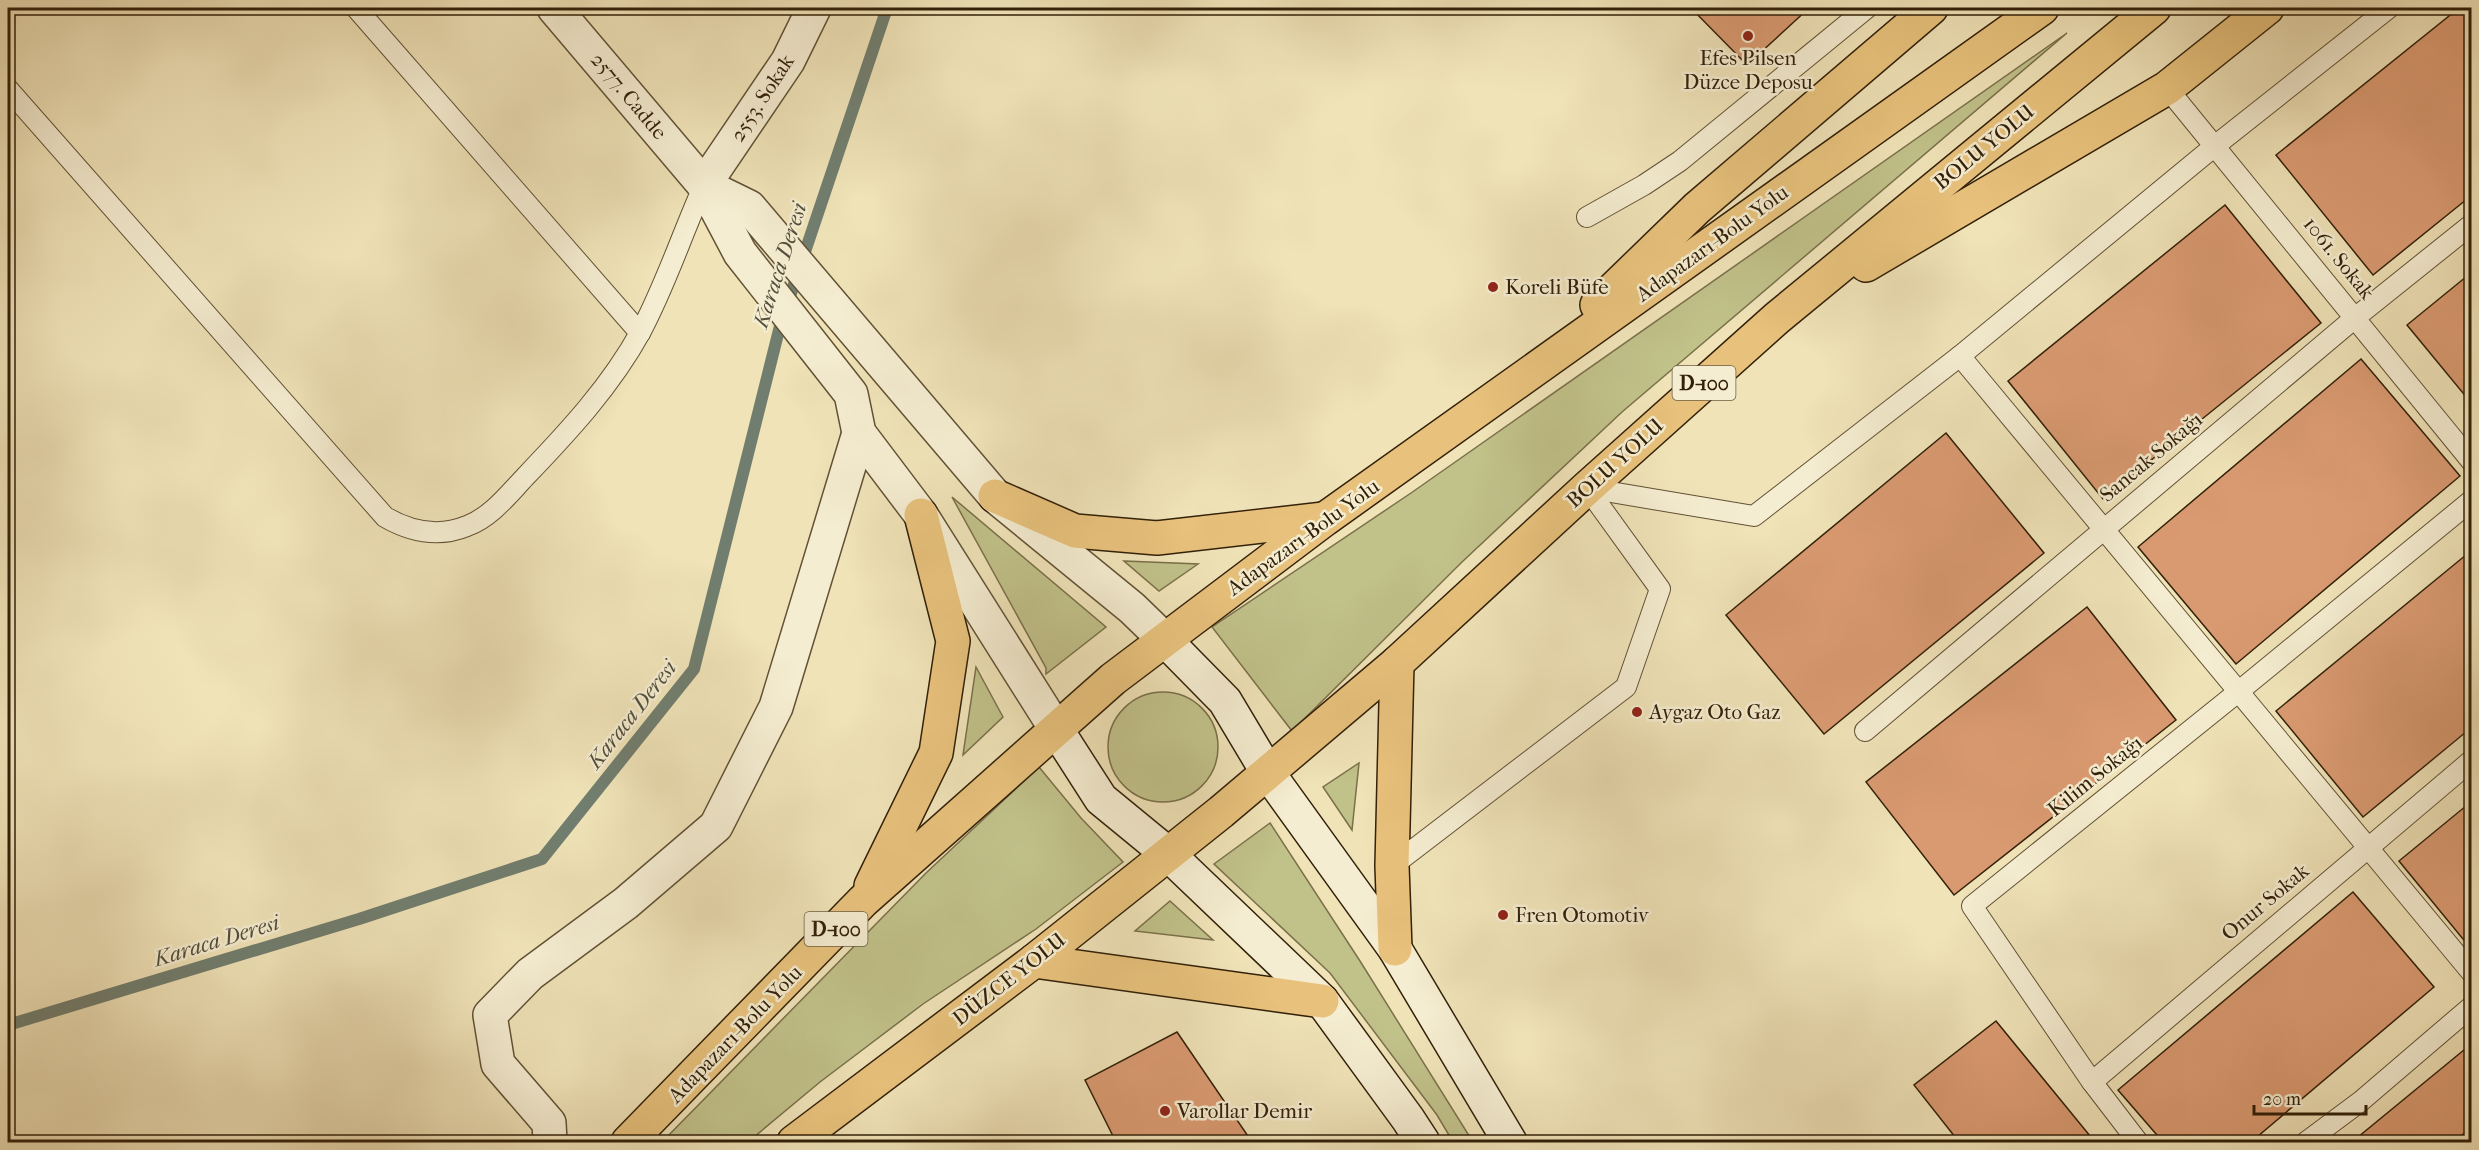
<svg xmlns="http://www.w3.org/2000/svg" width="2479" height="1150" viewBox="0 0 2479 1150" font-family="'IM FELL French Canon',serif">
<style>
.green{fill:#c1c18a;stroke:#7a704a;stroke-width:1.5}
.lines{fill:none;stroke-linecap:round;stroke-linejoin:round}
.stream{stroke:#717e6f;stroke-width:12}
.building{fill:#da9a71;stroke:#322009;stroke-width:1.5}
.service-casing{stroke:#625135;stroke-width:22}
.minor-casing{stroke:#625135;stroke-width:36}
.tertiary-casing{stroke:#625135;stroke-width:36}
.secondary-casing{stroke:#322009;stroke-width:36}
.trunk-casing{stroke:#322009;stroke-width:36}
.service{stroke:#f5edd1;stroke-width:20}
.minor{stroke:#f5edd1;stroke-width:33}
.tertiary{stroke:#f5edd1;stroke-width:33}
.secondary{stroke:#f5edd1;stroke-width:33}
.trunk{stroke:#e8c27c;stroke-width:33}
.poi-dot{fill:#8f2418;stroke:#f5edd1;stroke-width:2}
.labels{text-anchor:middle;stroke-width:5;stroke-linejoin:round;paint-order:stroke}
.shield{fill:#f5edd1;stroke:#6c5e45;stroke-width:1.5}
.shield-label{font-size:20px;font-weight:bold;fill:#322009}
.poi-label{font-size:21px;fill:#322009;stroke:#f5edd1;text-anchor:start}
.street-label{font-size:21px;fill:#322009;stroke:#f5edd1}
.water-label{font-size:22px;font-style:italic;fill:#524f3c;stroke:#f5edd1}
</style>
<rect width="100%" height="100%" fill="#f0e3b8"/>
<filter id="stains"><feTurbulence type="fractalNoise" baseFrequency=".00333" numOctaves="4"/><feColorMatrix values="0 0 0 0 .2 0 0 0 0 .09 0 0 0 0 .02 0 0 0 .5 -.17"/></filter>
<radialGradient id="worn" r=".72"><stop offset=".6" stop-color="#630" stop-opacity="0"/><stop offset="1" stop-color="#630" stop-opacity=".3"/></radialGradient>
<g class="green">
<polygon points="2067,33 1622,412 1462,562 1292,731 1212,627 1411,493"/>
<polygon points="952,497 1106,627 1046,674 1046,668"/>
<polygon points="1124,561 1198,564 1159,591"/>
<polygon points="976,667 1003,717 963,755"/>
<circle cx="1163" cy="747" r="55"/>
<polygon points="1359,763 1352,830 1323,787"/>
<polygon points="1039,767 1081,818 1123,862 1036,929 923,1004 820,1082 748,1142 662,1142 926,873"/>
<polygon points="1270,823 1360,961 1473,1142 1453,1142 1437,1115 1330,973 1214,864"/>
<polygon points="1170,901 1213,940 1135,931"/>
</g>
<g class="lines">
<polyline class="stream" points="8,1025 359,919 542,859 694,669 780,326 887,8"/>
</g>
<g class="building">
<polygon points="1691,8 1809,8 1747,65"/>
<polygon points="2459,8 2472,8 2472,195 2373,275 2276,155"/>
<polygon points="2225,205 2321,323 2103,499 2008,381"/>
<polygon points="2472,272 2472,404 2407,325"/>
<polygon points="2361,359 2460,476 2236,664 2138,547"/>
<polygon points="1946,433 2044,553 1824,734 1726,615"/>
<polygon points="2472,550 2472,727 2363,817 2276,711"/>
<polygon points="2087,607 2176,720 1954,895 1866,782"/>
<polygon points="2472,801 2472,950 2399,861"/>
<polygon points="2353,892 2434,987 2251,1142 2163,1142 2118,1090"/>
<polygon points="1996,1021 2095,1142 1959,1142 1914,1085"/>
<polygon points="1177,1032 1252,1142 1116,1142 1085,1080"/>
<polygon points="2470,1045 2472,1129 2450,1142 2352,1142"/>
</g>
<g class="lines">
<g class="service-casing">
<g id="service">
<polyline points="356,8 640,333"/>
<polyline points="2167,88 2472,462"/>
<path d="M8 89 385 517C411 532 438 538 467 526 491 517 508 495 525 477 568 432 611 386 641 331 666 284 682 234 704 185"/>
<polyline points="1587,217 1644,185 1680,161 1867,8"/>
<polyline points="1960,356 2472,973"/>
<polyline points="1587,488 1754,516 1960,356 2216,145 2389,8"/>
<polyline points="1865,731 2356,317 2472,224"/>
<polyline points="1392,866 1626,687 1660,589 1587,488"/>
<polyline points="2092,1082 2472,760"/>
<polyline points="2138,1142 2092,1082 1972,906 2238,692 2472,500"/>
<polyline points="2306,1142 2361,1101 2472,1006"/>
</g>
</g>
<g class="minor-casing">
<g id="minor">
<polyline points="704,185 788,61 814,8"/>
<polyline points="550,1142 549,1123 498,1064 490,1015 530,974 626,903 716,826 776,707 859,433"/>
</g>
</g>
<g class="tertiary-casing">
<g id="tertiary">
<polyline points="554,8 704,185 740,253 851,394 859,433 921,515 1056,729"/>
<polyline points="704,185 749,207 995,496 1132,608 1165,640"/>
</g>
</g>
<g class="secondary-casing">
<g id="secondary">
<polyline points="1165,640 1225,701 1268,773 1395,949 1510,1142"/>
<polyline points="1056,729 1101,799 1168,854 1322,1001 1408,1119 1423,1142"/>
</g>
</g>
<g class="trunk-casing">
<g id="trunk">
<polyline points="1866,265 2167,88 2267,8"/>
<polyline points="1597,305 1697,208 1931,8"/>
<polyline points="995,496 1075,531 1157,538 1324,519"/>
<polyline points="871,886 936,753 953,641 921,515"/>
<polyline points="1395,949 1392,866 1397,663"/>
<polyline points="1034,961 1322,1001"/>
<polyline points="628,1142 863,901 1113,679 1325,519 2042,8"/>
<polyline points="794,1142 1034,961 1221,812 1397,663 1587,488 1777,318 2154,8"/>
</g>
</g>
<use href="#service" class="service"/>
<use href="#minor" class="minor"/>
<use href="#tertiary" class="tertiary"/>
<use href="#secondary" class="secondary"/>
<use href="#trunk" class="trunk"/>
</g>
<g class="poi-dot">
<circle cx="1748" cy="36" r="6"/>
<circle cx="1493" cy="287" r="6"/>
<circle cx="1637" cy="712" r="6"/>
<circle cx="1503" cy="915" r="6"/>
<circle cx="1165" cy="1111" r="6"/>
</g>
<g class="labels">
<g class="shield">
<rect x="1672.5" y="366" width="63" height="34" rx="4.5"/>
<rect x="804.5" y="912" width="63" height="34" rx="4.5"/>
</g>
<g class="shield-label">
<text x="1704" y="390">D-100</text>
<text x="836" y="936">D-100</text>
</g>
<g class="poi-label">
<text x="1748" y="65" text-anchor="middle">Efes Pilsen<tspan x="1748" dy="24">Düzce Deposu</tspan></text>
<text x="1505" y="294">Koreli Büfe</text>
<text x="1649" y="719">Aygaz Oto Gaz</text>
<text x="1515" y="922">Fren Otomotiv</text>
<text x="1177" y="1118">Varollar Demir</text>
</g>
<g class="street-label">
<text transform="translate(629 96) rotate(50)" y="7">2577. Cadde</text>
<text transform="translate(762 98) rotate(-57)" y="7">2553. Sokak</text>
<text transform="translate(1984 147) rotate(-39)" y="7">BOLU YOLU</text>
<text transform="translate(1712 243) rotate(-36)" y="7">Adapazarı-Bolu Yolu</text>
<text transform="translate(2339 258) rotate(51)" y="7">1061. Sokak</text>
<text transform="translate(2151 457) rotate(-40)" y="7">Sancak Sokağı</text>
<text transform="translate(1615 463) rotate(-42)" y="7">BOLU YOLU</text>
<text transform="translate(1303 537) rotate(-36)" y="7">Adapazarı-Bolu Yolu</text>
<text transform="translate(2095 776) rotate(-39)" y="7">Kilim Sokağı</text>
<text transform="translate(2265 902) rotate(-40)" y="7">Onur Sokak</text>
<text transform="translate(1009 979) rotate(-38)" y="7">DÜZCE YOLU</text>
<text transform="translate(735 1034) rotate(-46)" y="7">Adapazarı-Bolu Yolu</text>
</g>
<g class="water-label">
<text transform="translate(779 265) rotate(-72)" y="8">Karaca Deresi</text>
<text transform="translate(631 714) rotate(-52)" y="8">Karaca Deresi</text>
<text transform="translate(216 940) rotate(-17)" y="8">Karaca Deresi</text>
</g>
</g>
<rect width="2479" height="1150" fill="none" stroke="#f0e3b8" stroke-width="30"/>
<rect x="9" y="9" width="2461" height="1132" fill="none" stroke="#322009" stroke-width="3"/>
<rect x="15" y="15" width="2449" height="1120" fill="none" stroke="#322009" stroke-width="1.5"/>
<path d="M2254 1105v9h112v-9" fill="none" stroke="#322009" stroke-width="3"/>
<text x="2263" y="1105" font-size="18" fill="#322009" stroke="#f5edd1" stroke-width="4.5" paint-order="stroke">20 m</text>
<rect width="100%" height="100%" filter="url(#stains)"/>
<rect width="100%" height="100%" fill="url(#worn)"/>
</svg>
